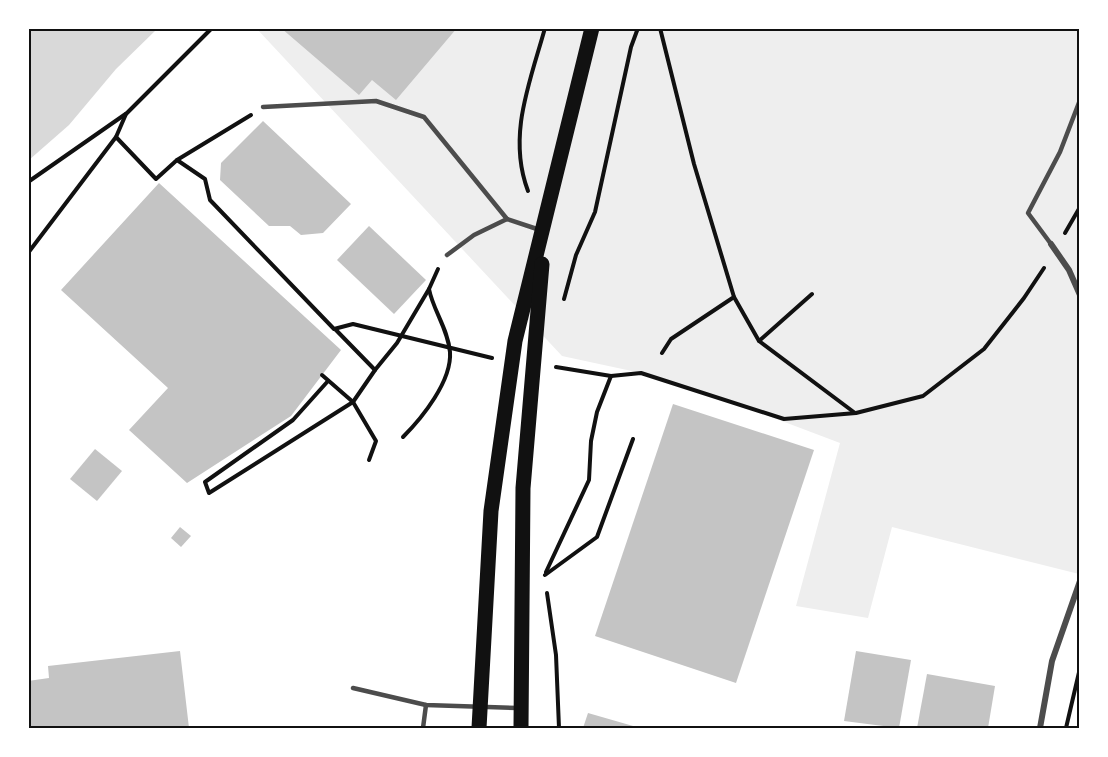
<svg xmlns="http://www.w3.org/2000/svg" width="1108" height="757" viewBox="0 0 1108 757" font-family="'Alegreya Sans',sans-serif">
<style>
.green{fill:#eee}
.water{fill:#d9d9d9}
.building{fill:#c4c4c4}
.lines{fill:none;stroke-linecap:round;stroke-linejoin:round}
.path{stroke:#111;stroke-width:4}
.service{stroke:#4c4c4c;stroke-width:4.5}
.minor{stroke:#4c4c4c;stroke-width:6}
.primary{stroke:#111;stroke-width:15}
.neatline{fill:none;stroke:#111;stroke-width:2}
</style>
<rect width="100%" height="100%" fill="#fff"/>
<polygon class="green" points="257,29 1079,29 1079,574 892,527 868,618 796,606 840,443 721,398 641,373 562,356"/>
<polygon class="water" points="29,28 157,29 116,69 69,125 29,160"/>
<g class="building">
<polygon points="281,28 457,28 396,100 372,80 359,95"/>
<polygon points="263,121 351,204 323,233 301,235 290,226 269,226 220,180 221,163"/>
<polygon points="159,183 341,350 291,416 187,483 129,430 168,388 61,290"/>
<polygon points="369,226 426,280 394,314 337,260"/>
<polygon points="673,404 814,450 736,683 595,636"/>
<polygon points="95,449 122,471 97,501 70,479"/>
<polygon points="180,527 191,536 181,547 171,538"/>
<polygon points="180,651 189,728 28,728 28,681 49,678 48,666"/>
<polygon points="856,651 911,660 899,728 844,721"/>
<polygon points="927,674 995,686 988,728 917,728"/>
<polygon points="588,713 640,728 583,728"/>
</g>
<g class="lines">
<g class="path">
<polyline points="660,28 694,164 734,297 671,339 662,353"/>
<polyline points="116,137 156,179 177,160 251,115"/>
<polyline points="177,160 205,179 210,200 334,329 353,324 492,358"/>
<polyline points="28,182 127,113 212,28"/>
<path d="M528 191C507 136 530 82 545 28"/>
<polyline points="1065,233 1080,207"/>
<polyline points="28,253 116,137 126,114"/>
<polyline points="734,297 759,341 855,413"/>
<polyline points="564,299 576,255 595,212 631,47 638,28"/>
<polyline points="759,341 812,294"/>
<polyline points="556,367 611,376 641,373 784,419 856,413 923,396 984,349 1024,298 1044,268"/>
<polyline points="375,370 397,343 429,289"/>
<polyline points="322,375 353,402 376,441 369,460"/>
<polyline points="328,381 293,420 205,482 209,493 353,402 375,370 335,329"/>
<path d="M403 437C422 418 452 381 450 352 448 329 433 310 429 289L438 269"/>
<polyline points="546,572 589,480 591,441 597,412 611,376"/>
<polyline points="545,575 597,537 633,439"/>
<polyline points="547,593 556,655 559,728"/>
<polyline points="1066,728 1080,668"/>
</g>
<g class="service">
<polyline points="263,107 376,101 424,117 507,219"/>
<polyline points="1051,244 1028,213 1060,152 1080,100"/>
<polyline points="447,255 474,235 507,219 540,230"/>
<polyline points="353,688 426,705 518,708"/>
<polyline points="423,728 426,705"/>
</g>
<g class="minor">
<polyline points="1051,244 1069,270 1080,295"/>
<polyline points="1040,728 1052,661 1080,581"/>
</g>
<g class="primary">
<polyline points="479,728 491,511 515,341 592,28"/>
<polyline points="521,728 523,488 542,264"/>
</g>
</g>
<rect width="1108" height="757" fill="none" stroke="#ffffff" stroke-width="60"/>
<rect x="30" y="30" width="1048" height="697" class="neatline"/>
</svg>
